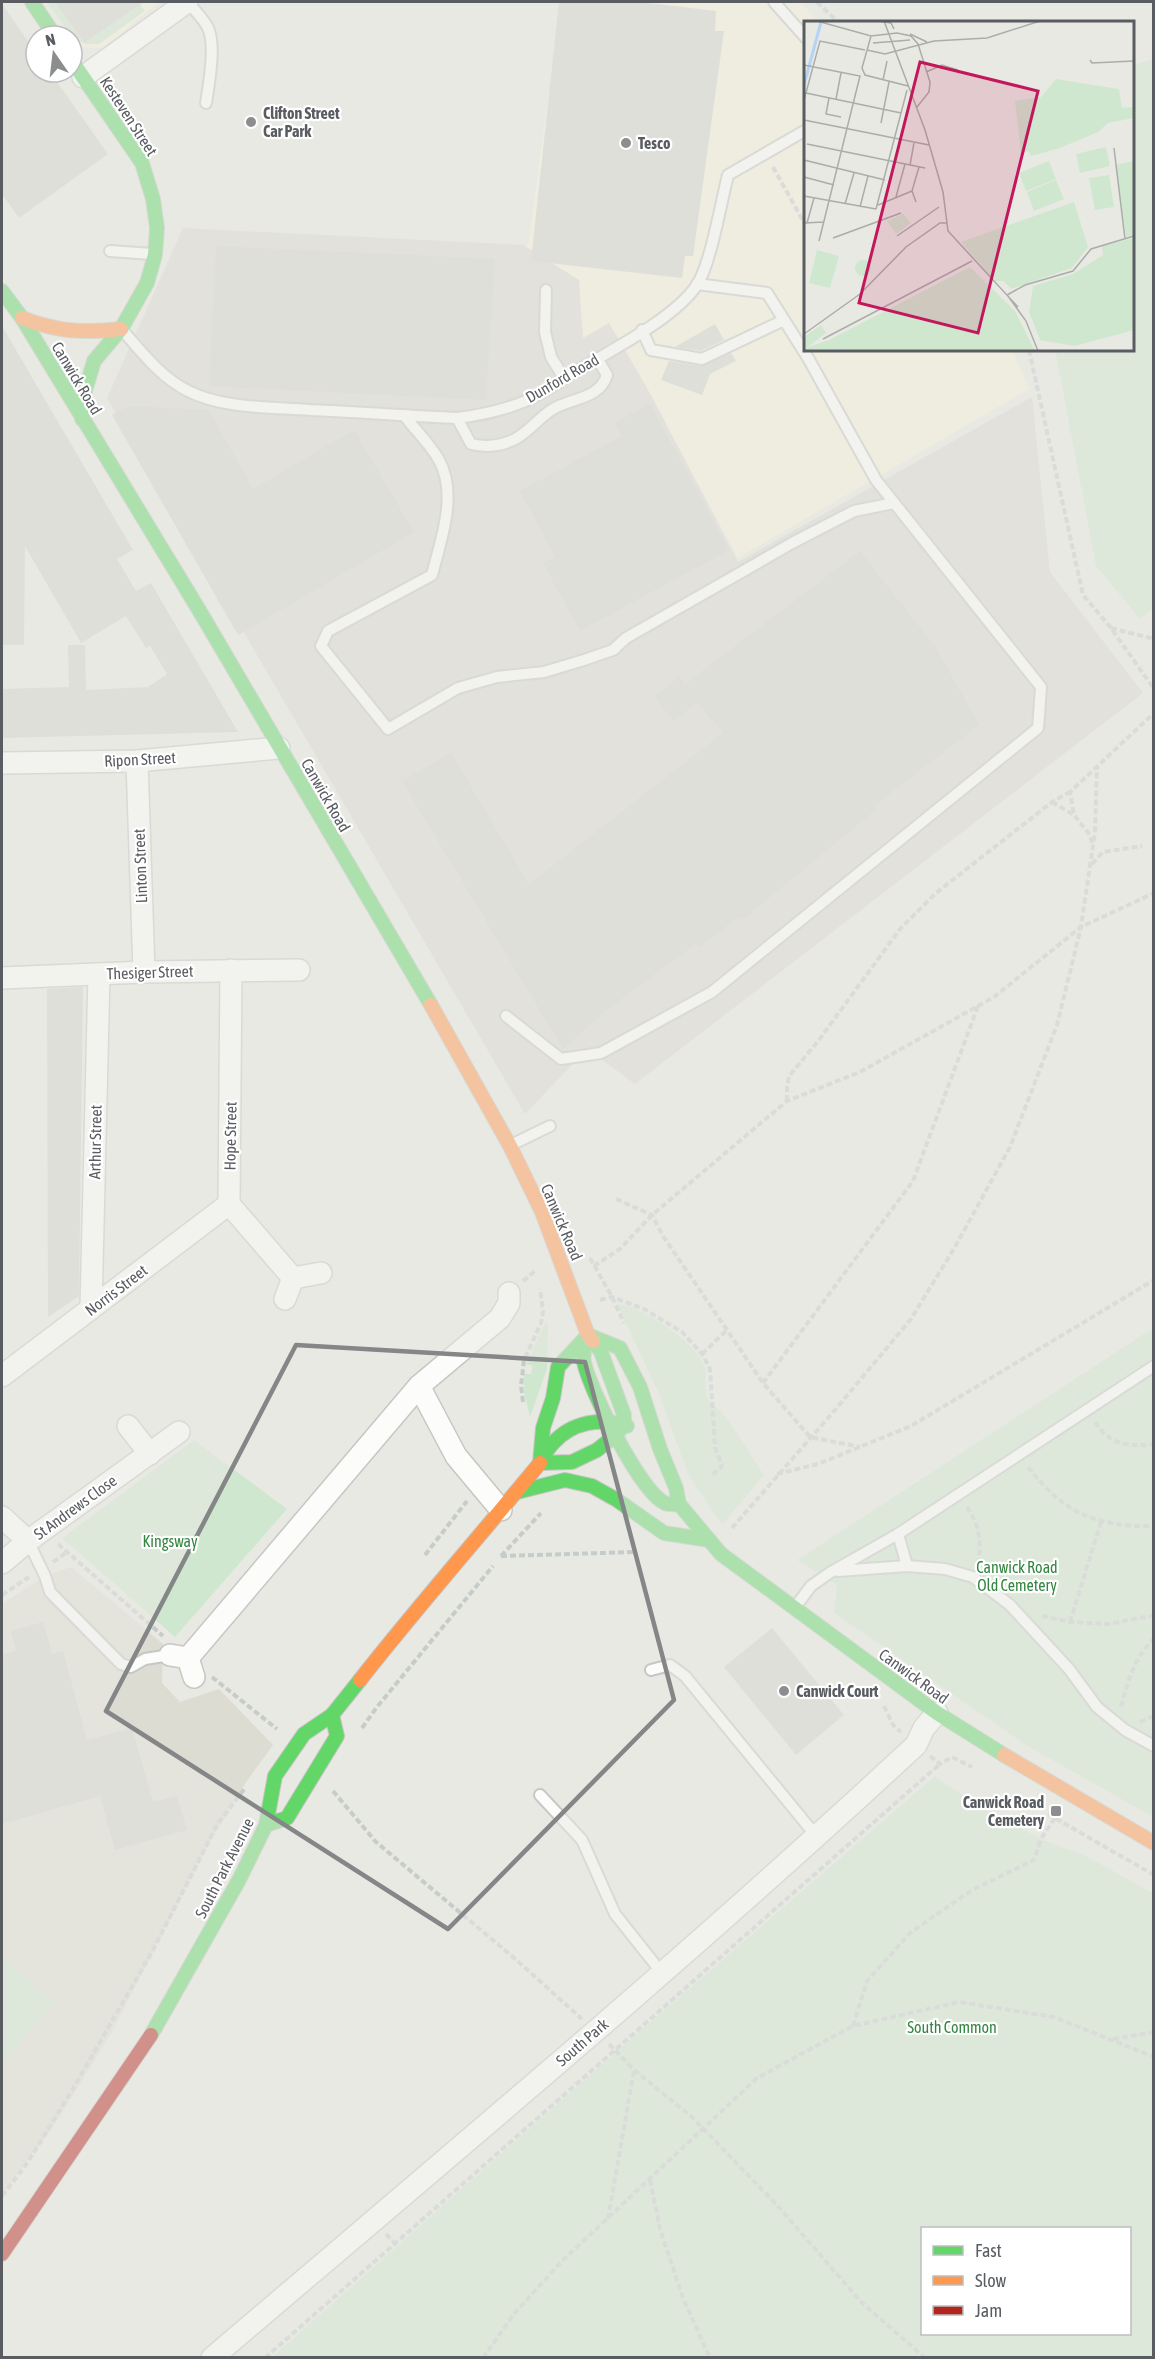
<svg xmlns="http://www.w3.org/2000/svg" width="1155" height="2359" viewBox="0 0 1155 2359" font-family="'Asap Condensed',sans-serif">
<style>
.commercial{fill:#f5f1da}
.industrial{fill:#d9d8d3}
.education{fill:#dddcd2}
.green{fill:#d0e7cf;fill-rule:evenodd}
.building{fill:#d3d2ce}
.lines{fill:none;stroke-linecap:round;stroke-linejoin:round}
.lane-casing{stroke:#c6c7c5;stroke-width:14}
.street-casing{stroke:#c6c7c5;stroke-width:24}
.fast-casing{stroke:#c4c5c4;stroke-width:16}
.slow-casing{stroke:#c4c5c4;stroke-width:16}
.jam-casing{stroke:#c4c5c4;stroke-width:16}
.path{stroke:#c6ccc9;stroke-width:4;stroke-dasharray:6 3;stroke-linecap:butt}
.lane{stroke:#fcfcfb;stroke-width:10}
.street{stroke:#fcfcfb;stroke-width:21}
.fast{stroke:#63d668;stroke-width:14}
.slow{stroke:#ff974d;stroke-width:14}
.jam{stroke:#b3261e;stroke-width:14}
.marked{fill:none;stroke:#848687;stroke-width:4.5;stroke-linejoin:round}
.poi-dot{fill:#8b8d8e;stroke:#fff;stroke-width:2}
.labels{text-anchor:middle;stroke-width:4.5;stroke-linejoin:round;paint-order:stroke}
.poi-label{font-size:16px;font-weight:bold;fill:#595c61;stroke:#fff;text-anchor:start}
.street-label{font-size:16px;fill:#595c61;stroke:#fff}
.park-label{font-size:16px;fill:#33863f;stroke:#fff}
.inset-river{fill:none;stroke:#b4d4f7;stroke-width:3}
.inset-road{fill:none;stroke:#abadab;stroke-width:1.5}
.view{fill:#c2185b;fill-opacity:0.15;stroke:#c2185b;stroke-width:3}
.inset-edge{fill:none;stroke:#595c61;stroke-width:3}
</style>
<rect width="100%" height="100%" fill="#e9e9e3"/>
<g class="commercial">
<polygon points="48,2 159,2 103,48 78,47"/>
<polygon points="561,2 800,2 819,22 806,22 806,350 1013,350 1029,389 738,558 636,368 609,323 583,339 525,268"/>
</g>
<polygon class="industrial" points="183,228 523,245 579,280 583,338 609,323 652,397 738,562 1032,397 1050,572 1143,693 635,1084 587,1049 525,1114 107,398"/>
<polygon class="education" points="71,1567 163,1644 162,1683 180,1702 219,1689 273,1745 246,1782 209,1843 112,2032 57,2121 2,2195 2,1604 45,1576"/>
<g class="green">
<polygon points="47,2 55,2 84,43 140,4 145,11 99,44 85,44 71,36"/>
<polygon points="1153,59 1154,608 1140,619 1096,566 1055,350 1132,350 1133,65"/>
<path d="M617 1304C642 1306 698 1343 705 1368 707 1378 703 1392 709 1400 713 1405 718 1408 722 1413 738 1432 750 1455 764 1475L722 1525 688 1474 659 1394Z"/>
<polygon points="548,1322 547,1369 530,1417 524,1392 524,1374 531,1374 533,1366 526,1364 545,1323"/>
<polygon points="1153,1328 1153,1817 1029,1747 834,1613 837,1585 797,1560"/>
<polygon points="194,1440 287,1509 175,1637 62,1538"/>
<path d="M935 1776 972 1802 1041 1839 1088 1857 1153 1893V2357H272L616 2052ZM1130 2228V2334H922V2228Z"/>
<polygon points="2,1957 54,2002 2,2064"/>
</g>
<g class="building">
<polygon points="55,2 144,2 84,43"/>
<polygon points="559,2 640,2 716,11 715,31 724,31 693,256 685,256 682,278 531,261"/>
<polygon points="2,4 36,53 36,72 50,72 108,154 19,218 2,194"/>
<polygon points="216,246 495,259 486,400 209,386"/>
<polygon points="715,324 724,340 701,351 675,347"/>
<polygon points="2,326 133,550 117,559 136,591 151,583 238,732 2,738 2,689 69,687 68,645 85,645 86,690 148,687 167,674 150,646 146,648 126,616 81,643 25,546 24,645 2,645"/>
<polygon points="731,353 736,361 710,374 702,395 661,380 669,361 701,366"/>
<polygon points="650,404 729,550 580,631 543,563 555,556 520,491 622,436 615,422"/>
<polygon points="128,406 209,410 253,489 354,430 414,532 238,635 112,415"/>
<polygon points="860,551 937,649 979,725 875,805 877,809 742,920 739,917 699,947 696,944 663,968 606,1011 563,1049 402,781 451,753 529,884 723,733 697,703 673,721 654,696 679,677 685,684"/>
<polygon points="83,987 79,1296 48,1317 47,989"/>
<polygon points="43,1622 52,1654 63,1651 87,1740 132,1728 153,1802 177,1796 187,1830 115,1850 100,1796 2,1824 2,1655 16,1651 11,1631"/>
<polygon points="772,1628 844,1715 796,1755 724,1667"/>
</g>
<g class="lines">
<g class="lane-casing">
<g id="lane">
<path d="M188 2C194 10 204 19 208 28 216 45 209 84 206 103"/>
<polyline points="774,2 806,38"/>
<polyline points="110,251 152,254"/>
<polyline points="546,290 545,332 551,357 564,378"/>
<polyline points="642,330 651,350 702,359 784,320"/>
<path d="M124 332C143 354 161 377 188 391 224 409 271 407 310 410 359 412 408 416 457 418 482 415 505 410 528 400 544 393 559 381 575 372 611 350 674 319 697 285 711 263 721 202 728 175L806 130"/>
<path d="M404 415C415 430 430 444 439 460 458 495 441 539 432 575L328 631 321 646 388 729 458 688 497 677 544 672 584 660 613 650 626 638 794 542 854 511 894 503"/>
<path d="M457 418 471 444C487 448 502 446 517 438 530 430 540 417 553 409 571 398 600 399 607 375L597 358"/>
<polyline points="506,1016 561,1059 601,1053 712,992 1038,728 1041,687 876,480 808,358 767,293 697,284"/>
<polyline points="513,1144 550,1126"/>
<polyline points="898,1534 907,1566"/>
<polyline points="28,1541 45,1576 50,1592 121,1664 131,1667 145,1659 170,1655"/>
<polyline points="838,1571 907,1566 945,1569 973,1577 1010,1605 1069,1669 1097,1707 1125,1730 1154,1746"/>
<polyline points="796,1606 811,1586 831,1572 898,1534 1154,1366"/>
<polyline points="651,1670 670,1665 685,1676 817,1837"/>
<polyline points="540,1795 582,1840 615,1914 662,1973"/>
</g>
</g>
<g class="street-casing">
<g id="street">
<polyline points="83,77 187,2"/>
<polyline points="137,761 144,972"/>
<polyline points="2,763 137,761 279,748"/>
<polyline points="231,970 229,1204 293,1278 285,1299"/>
<polyline points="2,978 144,972 299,970"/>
<polyline points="293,1278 321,1273"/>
<polyline points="91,1309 99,974"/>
<polyline points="2,1376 229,1204"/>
<polyline points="419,1386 456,1456 501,1510"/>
<polyline points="128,1426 150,1454"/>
<polyline points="2,1517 28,1541"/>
<polyline points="2,1563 28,1541 179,1432"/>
<polyline points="170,1655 188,1658 194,1677"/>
<polyline points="188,1658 419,1386 500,1318 509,1303 509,1293"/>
<path d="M212 2358C449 2156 688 1957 916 1745L924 1728 937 1713"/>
</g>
</g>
<g class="fast-casing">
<g id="fast">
<polyline points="32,2 55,36"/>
<polyline points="72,61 142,163 153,199 157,228 155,255 147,283 121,329 94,361 83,398 82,419"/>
<polyline points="2,291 22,318 202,615 431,1005"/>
<path d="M540 1463C544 1456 547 1449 553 1443 572 1422 601 1417 627 1426"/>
<polyline points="540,1463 572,1462 597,1450 616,1435 624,1425 624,1415 601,1352 593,1341"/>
<polyline points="540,1463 543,1428 553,1398 558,1367 588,1335"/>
<polyline points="517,1492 565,1480 592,1486 617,1500 664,1533 709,1540"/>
<path d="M679 1504C675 1504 669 1505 665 1503 640 1492 590 1390 584 1362 582 1353 586 1344 588 1335L620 1348 640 1387 660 1449 676 1488 679 1504 721 1554 937 1713 1004 1755"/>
<polyline points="266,1825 287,1818 337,1736 332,1715"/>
<polyline points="151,2035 239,1880 266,1825 275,1776 304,1734 332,1715 360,1680"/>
</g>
</g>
<g class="slow-casing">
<g id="slow">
<path d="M22 318C58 332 83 333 121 329"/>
<polyline points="431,1005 510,1146 542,1212 588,1335 593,1341"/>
<path d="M360 1680C418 1606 480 1536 540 1463"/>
<polyline points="1004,1755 1154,1843"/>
</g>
</g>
<g class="jam-casing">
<polyline id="jam" points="2,2254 151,2035"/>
</g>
<g class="path">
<polyline points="817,2 838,22"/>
<polyline points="773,167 806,226"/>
<polyline points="1029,350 1083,595 1111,628 1154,689"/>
<polyline points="1111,628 1154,639"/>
<polyline points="1052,802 1074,815"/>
<polyline points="1092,843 1090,835 1074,815 1070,792 1154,713"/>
<polyline points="1092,864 1103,852 1142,846"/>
<polyline points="787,1101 787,1087 789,1076 819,1040 900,929 936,893 1052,802 1070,792"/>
<polyline points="616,1199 652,1215 663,1236 763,1383 810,1437 860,1447"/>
<polyline points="590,1258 612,1297 624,1323"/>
<polyline points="594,1266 620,1249 652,1215 787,1101 860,1072 994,997 1081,927 1154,893"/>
<polyline points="523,1281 536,1270"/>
<polyline points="600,1300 612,1297 644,1309 682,1332 702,1354 710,1369 715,1448 722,1466 711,1476"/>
<polyline points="702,1354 727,1330"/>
<polyline points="763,1383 913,1181 978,1006"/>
<polyline points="523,1402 521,1386 524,1360 541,1323 543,1311 540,1289"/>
<path d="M1095 1422C1110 1445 1128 1447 1154 1444"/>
<path d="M1028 1467C1064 1513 1095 1527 1154 1526"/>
<polyline points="777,1474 818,1464 911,1426 1154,1280"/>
<path d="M967 1507C979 1524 983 1545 977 1565"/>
<polyline points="732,1528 835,1410 911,1319 955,1247 1010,1147 1057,1025 1081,927 1095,832 1097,766"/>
<polyline points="58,1544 163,1636"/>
<polyline points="425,1555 467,1501"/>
<polyline points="501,1556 541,1513"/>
<polyline points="501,1556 636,1552"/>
<polyline points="53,1562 67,1552"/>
<polyline points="2,1595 29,1577"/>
<polyline points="1042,1616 1070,1622 1109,1624 1154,1615"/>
<polyline points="1070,1622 1101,1522"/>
<polyline points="212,1677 277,1729"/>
<polyline points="884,1706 893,1725 901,1732"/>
<path d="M1121 1707C1128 1680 1134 1659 1154 1638"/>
<polyline points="1140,1722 1154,1716"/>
<polyline points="362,1728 377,1707 493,1566"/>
<polyline points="930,1756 940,1764 952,1757 972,1767"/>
<polyline points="333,1791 376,1842 513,1957 582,2019"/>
<polyline points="1048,1814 1154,1875"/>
<polyline points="853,2026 867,1981 910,1933 972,1890 1034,1860 1041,1839 1055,1818"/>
<polyline points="1113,2039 1154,2032"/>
<polyline points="609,2044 634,2070 692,2117 776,2204 862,2303 925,2358"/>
<polyline points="650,2180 660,2229 683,2298 710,2358"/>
<polyline points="2,2196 26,2165 71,2092 152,1952 217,1825 245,1788"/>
<polyline points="608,2219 634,2070"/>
<polyline points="386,2234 398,2247"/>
<polyline points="265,2358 940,1764"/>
<polyline points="483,2358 514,2314 562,2261 757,2078 853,2026 959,2002 1054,2017 1154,2057"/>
</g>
<use href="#lane" class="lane"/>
<use href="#street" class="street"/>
<use href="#fast" class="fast"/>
<use href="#slow" class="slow"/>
<use href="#jam" class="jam"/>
</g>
<path d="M0 0H1155V2359H0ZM296 1345 585 1362 674 1700 448 1929 106 1711Z" fill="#e9e9e3" fill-opacity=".55" fill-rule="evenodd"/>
<path class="marked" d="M296 1345 585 1362 674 1700 448 1929 106 1711Z"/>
<g class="poi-dot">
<circle cx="251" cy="122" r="6"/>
<circle cx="626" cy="143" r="6"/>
<circle cx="784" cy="1691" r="6"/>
<rect x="1050" y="1805" width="12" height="12" rx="3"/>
</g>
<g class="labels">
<g class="poi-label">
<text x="263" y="119">Clifton Street<tspan x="263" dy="18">Car Park</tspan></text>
<text x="638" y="149">Tesco</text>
<text x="796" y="1697">Canwick Court</text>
<text x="1044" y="1808" text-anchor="end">Canwick Road<tspan x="1044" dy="18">Cemetery</tspan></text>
</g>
<g class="street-label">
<text transform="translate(129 116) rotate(57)" y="6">Kesteven Street</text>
<text transform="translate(77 378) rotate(59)" y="6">Canwick Road</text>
<text transform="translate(562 378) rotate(-30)" y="6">Dunford Road</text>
<text transform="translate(140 759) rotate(-3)" y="6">Ripon Street</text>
<text transform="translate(326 795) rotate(60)" y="6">Canwick Road</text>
<text transform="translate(140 866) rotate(-92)" y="6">Linton Street</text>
<text transform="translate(150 972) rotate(-2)" y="6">Thesiger Street</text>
<text transform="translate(230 1136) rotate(-89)" y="6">Hope Street</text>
<text transform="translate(95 1142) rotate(-89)" y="6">Arthur Street</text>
<text transform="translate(562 1222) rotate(67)" y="6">Canwick Road</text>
<text transform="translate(116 1290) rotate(-37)" y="6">Norris Street</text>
<text transform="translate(75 1507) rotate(-36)" y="6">St Andrews Close</text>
<text transform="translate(914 1676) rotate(36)" y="6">Canwick Road</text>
<text transform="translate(224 1868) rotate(-63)" y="6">South Park Avenue</text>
<text transform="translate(582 2042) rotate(-41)" y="6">South Park</text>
</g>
<g class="park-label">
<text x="170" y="1547">Kingsway</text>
<text x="1017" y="1573">Canwick Road<tspan x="1017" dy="18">Old Cemetery</tspan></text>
<text x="952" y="2033">South Common</text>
</g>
</g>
<g transform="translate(804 21)">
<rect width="330" height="330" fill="#e9e9e3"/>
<path d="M252 58 315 68 318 87 330 86V97L304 102 294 111 256 127 227 135 224 130 217 133 211 80 237 76ZM302 126 306 145 276 152 272 133ZM245 140 252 158 222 170 215 152ZM330 140V214L322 216 311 144ZM305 154 310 186 291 189 285 157ZM252 159 260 178 230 190 223 171ZM270 181 284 226 268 247 207 268 200 260H191L157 221ZM99 193 107 202 92 213 83 200ZM330 217V309L271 325 236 319 225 291 229 265 269 253 299 234 298 225ZM13 229 35 235 26 267 5 262ZM51 247a8 8 0 1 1 16 0a8 8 0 1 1-16 0ZM166 246 211 290 231 330H0V316L17 304 22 312 4 326 25 319Z" fill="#d0e7cf"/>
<path class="inset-river" d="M0 64 17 1"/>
<path class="inset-road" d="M13 0 67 15 93 12 107 15 114 23 126 61 125 71 113 86M74 0 87 2 90 8M80 0 121 109 139 171 144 210 214 286M244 0H269M106 13 123 21M67 15 58 47 61 54 104 65M69 22 106 19M63 29 81 33 130 20 183 17 236 0M286 39 288 42 330 40M0 44 56 55 15 220M122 51 138 44 154 49M79 59 83 40M2 72 97 92M25 77 22 93 37 96M32 78 37 52M0 79 16 20 61 29M0 99 125 124M77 102 85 61M3 123 121 147M310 127 321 218M0 139 81 159M106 144 110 122M0 156 30 164M0 175 72 188M92 176 101 143M112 181 108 170 115 146M41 183 50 152M74 184 108 170M56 186 64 155M72 188 103 69M0 202 20 201M3 202 10 177M93 215 135 186M29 217 97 192M203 274 221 264 269 250 287 228 330 215M204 275 222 300 234 330M0 313 56 273 102 226 136 202H143M19 318 168 240"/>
<path class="view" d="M116 41 234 70 174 312 55 282Z"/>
<rect width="330" height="330" class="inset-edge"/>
</g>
<rect width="1155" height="2359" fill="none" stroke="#595c61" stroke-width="6"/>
<rect x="921" y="2227" width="210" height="108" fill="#ffffff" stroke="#bdbec0" stroke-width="1.5"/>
<rect x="933" y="2246" width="30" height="9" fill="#63d668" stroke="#bdbec0" stroke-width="1.5"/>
<text x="975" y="2257" font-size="18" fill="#595c61">Fast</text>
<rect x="933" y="2276" width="30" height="9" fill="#ff974d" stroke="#bdbec0" stroke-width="1.5"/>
<text x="975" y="2287" font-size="18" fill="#595c61">Slow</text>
<rect x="933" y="2306" width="30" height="9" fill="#b3261e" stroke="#bdbec0" stroke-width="1.5"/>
<text x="975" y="2317" font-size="18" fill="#595c61">Jam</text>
<g transform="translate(54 54) rotate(346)"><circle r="28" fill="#ffffff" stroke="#bdbec0" stroke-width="1.5"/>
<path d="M0-4.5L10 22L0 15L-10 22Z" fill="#8b8d8e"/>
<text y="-9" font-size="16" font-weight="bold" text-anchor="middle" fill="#595c61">N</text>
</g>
</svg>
